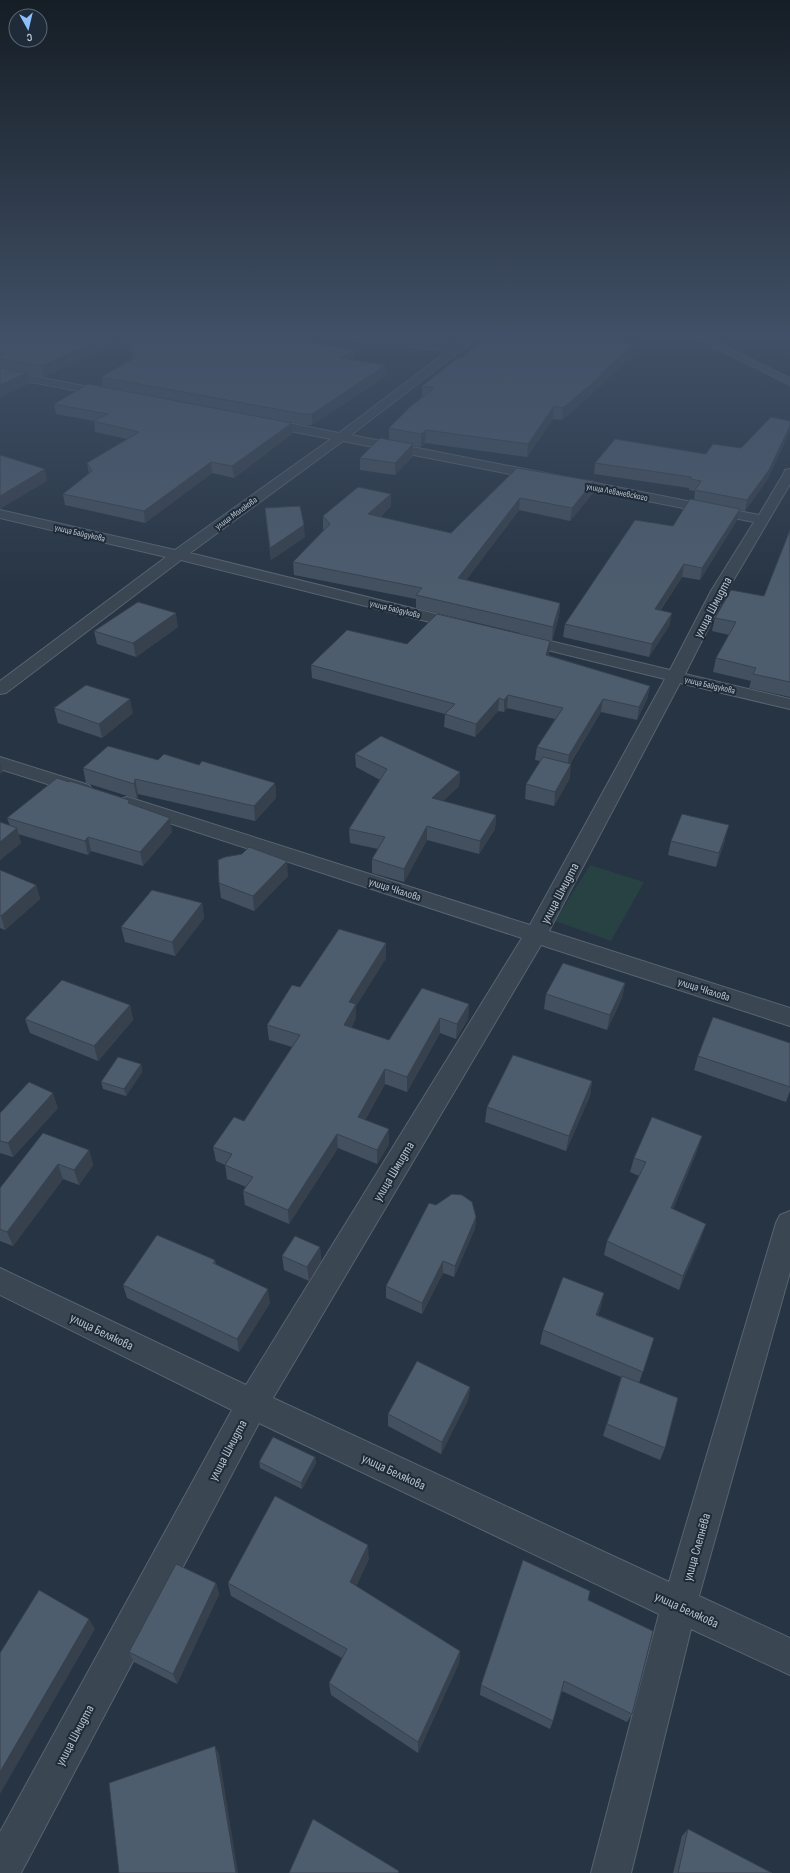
<svg xmlns="http://www.w3.org/2000/svg" width="790" height="1873" viewBox="0 0 790 1873" font-family="'Sofia Sans Condensed',sans-serif">
<style>
.green{fill:#284244}
.lines{fill:none;stroke-linecap:round;stroke-linejoin:round}
.street-casing{stroke:#586470;stroke-width:2}
.secondary-casing{stroke:#586470;stroke-width:2}
.street{fill:#3a4652;fill-rule:evenodd}
.secondary{fill:#485566;fill-rule:evenodd}
.wall{fill:#43505f}
.shaded-wall{fill:#37414d}
.building{fill:#4e5d6e;stroke:#37414d}
.labels{text-anchor:middle;stroke-width:4;stroke-linejoin:round;paint-order:stroke}
.far-street-label{font-size:9px;fill:#b7c1cc;stroke:#1f2b38}
.street-label{font-size:11px;fill:#b7c1cc;stroke:#1f2b38}
.near-street-label{font-size:13px;fill:#b7c1cc;stroke:#1f2b38}
</style>
<rect width="100%" height="100%" fill="#263443"/>
<polygon class="green" points="590,865 644,882 611,941 555,921"/>
<g class="lines">
<g class="street-casing">
<g id="street">
<polygon points="352,337 384,337 455,345 466,337 478,337 351,435 759,515 784,473 785,470 790,469 790,484 727,591 685,674 790,699 790,709 680,683 549,931 790,1008 790,1026 541,945 273,1398 669,1582 776,1223 780,1215 790,1211 790,1272 699,1596 790,1638 790,1675 691,1629 631,1873 591,1873 659,1614 259,1423 21,1873 0,1873 0,1832 232,1410 0,1295 0,1268 246,1385 522,938 120,807 117,803 120,799 127,797 134,799 530,925 665,679 515,642 513,639 515,636 521,634 670,670 711,591 754,522 343,441 190,553 468,622 470,625 468,628 462,630 181,560 6,693 0,694 0,681 166,557 0,518 0,510 175,550 331,439 260,425 258,422 260,419 264,418 339,433 448,351 357,340"/>
<polygon points="0,370 110,391 116,394 110,397 0,376"/>
<polygon points="0,757 89,785 92,789 89,793 82,795 0,769"/>
</g>
</g>
<g class="secondary-casing">
<polygon id="secondary" points="693,337 706,337 790,378 790,385"/>
</g>
<use href="#street" class="street"/>
<use href="#secondary" class="secondary"/>
</g>
<g class="wall">
<polygon points="0,337 117,342 44,377 28,374 30,383 0,397"/>
<polygon points="123,337 281,337 281,338 354,360 353,360 387,376 312,425 304,425 292,423 293,433 234,478 212,473 145,523 65,505 63,494 89,474 87,463 127,439 95,432 94,421 56,414 54,404 103,387 101,377 134,358"/>
<polygon points="634,344 633,356 602,383 601,386 562,420 553,419 527,457 425,443 421,447 413,446 413,456 395,475 360,470 360,458 389,440 389,428 422,398 422,386 462,358"/>
<polygon points="790,431 767,480 745,511 740,510 737,520 700,580 682,577 660,611 672,613 669,626 649,657 563,637 565,624 673,526 694,500 695,491 689,490 689,488 594,474 595,463 706,454 741,448"/>
<polygon points="517,468 593,493 570,521 519,510 466,580 560,603 559,616 552,641 416,608 416,599 294,575 293,562 324,530 323,529 323,516 391,506 380,517 451,533"/>
<polygon points="265,508 305,537 271,560 266,520"/>
<polygon points="790,530 790,697 749,688 751,681 713,672 716,658 729,635 712,631 715,618 764,596"/>
<polygon points="178,627 136,657 97,644 94,631"/>
<polygon points="407,644 549,653 548,655 650,686 647,699 637,720 601,712 570,764 570,778 554,806 525,799 526,784 540,761 535,760 537,747 555,719 507,708 504,712 498,711 475,737 444,727 445,714 312,678 311,665"/>
<polygon points="54,708 133,713 102,738 58,723"/>
<polygon points="355,754 460,772 459,786 443,801 496,815 495,829 479,854 427,840 404,882 372,873 372,859 378,849 350,843 349,829 380,780 356,767"/>
<polygon points="158,760 199,765 275,783 276,798 255,821 138,794 137,799 86,783 83,768"/>
<polygon points="69,782 129,800 130,803 172,832 143,866 91,851 88,855 18,834 21,843 0,860 0,822 10,826 7,818"/>
<polygon points="725,840 716,867 668,855 671,841"/>
<polygon points="0,870 36,885 40,899 5,930 0,928"/>
<polygon points="288,876 254,911 221,898 219,883"/>
<polygon points="202,903 204,918 175,956 125,942 121,927"/>
<polygon points="386,958 356,1006 356,1018 351,1028 389,1040 469,1004 468,1019 456,1039 440,1033 407,1092 385,1084 365,1120 389,1144 377,1164 338,1148 289,1224 245,1205 243,1191 246,1187 227,1179 225,1165 216,1161 213,1147 244,1121 292,1047 269,1040 267,1025 300,987"/>
<polygon points="625,983 622,998 607,1030 544,1009 546,994"/>
<polygon points="130,1005 133,1020 98,1061 30,1033 25,1019"/>
<polygon points="790,1043 790,1091 786,1102 694,1070 698,1056"/>
<polygon points="141,1064 142,1072 126,1096 103,1089 101,1082"/>
<polygon points="592,1081 590,1096 566,1151 485,1122 487,1107"/>
<polygon points="58,1108 13,1157 0,1153 0,1113"/>
<polygon points="702,1136 697,1151 673,1209 701,1238 679,1290 604,1255 607,1241 639,1176 630,1172 634,1158"/>
<polygon points="89,1150 93,1165 79,1185 63,1179 13,1246 0,1241 0,1188"/>
<polygon points="436,1205 476,1217 475,1228 454,1277 443,1273 422,1314 386,1298 386,1286"/>
<polygon points="320,1247 321,1261 309,1281 284,1270 282,1256"/>
<polygon points="215,1260 216,1265 270,1303 239,1352 127,1298 123,1285"/>
<polygon points="601,1307 598,1315 654,1338 639,1383 665,1448 660,1460 603,1436 621,1377 540,1344 543,1330"/>
<polygon points="470,1387 468,1400 441,1454 388,1426 388,1414"/>
<polygon points="315,1457 316,1463 302,1489 260,1468 259,1462"/>
<polygon points="369,1559 356,1586 460,1651 459,1663 418,1753 331,1695 329,1683 342,1658 231,1596 228,1583"/>
<polygon points="216,1583 219,1594 177,1684 134,1662 129,1652"/>
<polygon points="588,1600 632,1714 627,1722 562,1691 553,1721 550,1729 480,1695 481,1685"/>
<polygon points="688,1829 772,1873 673,1873 682,1836"/>
</g>
<g class="shaded-wall">
<polygon points="105,337 116,337 117,342 44,377 42,366"/>
<polygon points="634,344 633,356 602,383 601,386 562,420 563,408 600,374"/>
<polygon points="354,350 354,360 340,369 340,358"/>
<polygon points="386,365 387,376 312,425 312,414"/>
<polygon points="27,373 30,383 0,397 0,385"/>
<polygon points="554,406 553,419 527,457 528,444"/>
<polygon points="292,423 293,433 234,478 232,466"/>
<polygon points="790,426 790,431 767,480 745,511 747,500"/>
<polygon points="426,430 425,443 421,447 421,434"/>
<polygon points="413,444 413,456 395,475 395,463"/>
<polygon points="211,462 212,473 145,523 144,511"/>
<polygon points="45,469 47,481 0,509 0,496"/>
<polygon points="594,481 593,493 570,521 572,508"/>
<polygon points="391,494 391,506 369,526 368,514"/>
<polygon points="520,498 519,510 458,591 458,578"/>
<polygon points="740,509 737,520 700,580 702,568"/>
<polygon points="304,525 305,537 271,560 270,548"/>
<polygon points="684,564 682,577 652,622 655,609"/>
<polygon points="560,603 559,616 552,641 553,627"/>
<polygon points="176,613 178,627 136,657 133,643"/>
<polygon points="672,613 669,626 649,657 652,644"/>
<polygon points="550,641 549,653 545,667 546,655"/>
<polygon points="650,686 647,699 637,720 639,707"/>
<polygon points="508,695 507,708 504,712 504,700"/>
<polygon points="499,698 498,711 475,737 476,724"/>
<polygon points="130,699 133,713 102,738 99,724"/>
<polygon points="603,699 601,712 567,768 569,755"/>
<polygon points="0,763 3,772 0,774"/>
<polygon points="571,764 570,778 554,806 555,792"/>
<polygon points="460,772 459,786 432,812 432,798"/>
<polygon points="135,779 138,794 137,799 134,784"/>
<polygon points="275,783 276,798 255,821 254,806"/>
<polygon points="496,815 495,829 479,854 480,841"/>
<polygon points="170,818 172,832 143,866 140,852"/>
<polygon points="729,825 725,840 716,867 719,853"/>
<polygon points="427,826 427,840 404,882 404,869"/>
<polygon points="17,828 21,843 0,860 0,842"/>
<polygon points="88,837 91,851 88,855 85,841"/>
<polygon points="287,861 288,876 254,911 253,896"/>
<polygon points="36,885 40,899 5,930 1,916"/>
<polygon points="202,903 204,918 175,956 172,942"/>
<polygon points="386,943 386,958 356,1006 356,1018 344,1040 344,1025 349,1002"/>
<polygon points="625,983 622,998 607,1030 610,1015"/>
<polygon points="469,1004 468,1019 456,1039 457,1024"/>
<polygon points="130,1005 133,1020 98,1061 94,1046"/>
<polygon points="440,1018 440,1033 407,1092 407,1077"/>
<polygon points="141,1064 142,1072 126,1096 124,1089"/>
<polygon points="385,1069 385,1084 358,1132 358,1117"/>
<polygon points="592,1081 590,1096 566,1151 569,1136"/>
<polygon points="53,1093 58,1108 13,1157 8,1143"/>
<polygon points="389,1129 389,1144 377,1164 377,1150"/>
<polygon points="337,1134 338,1148 289,1224 288,1210"/>
<polygon points="702,1136 697,1151 667,1223 671,1208"/>
<polygon points="89,1150 93,1165 79,1185 74,1170"/>
<polygon points="58,1164 63,1179 13,1246 7,1232"/>
<polygon points="476,1217 475,1228 454,1277 455,1266"/>
<polygon points="706,1224 701,1238 679,1290 683,1276"/>
<polygon points="320,1247 321,1261 309,1281 307,1267"/>
<polygon points="443,1261 443,1273 422,1314 422,1303"/>
<polygon points="268,1289 270,1303 239,1352 237,1339"/>
<polygon points="604,1293 601,1307 593,1328 596,1315"/>
<polygon points="470,1387 468,1400 441,1454 442,1442"/>
<polygon points="315,1457 316,1463 302,1489 301,1483"/>
<polygon points="368,1545 369,1559 352,1595 350,1582"/>
<polygon points="216,1583 219,1594 177,1684 173,1674"/>
<polygon points="89,1619 95,1629 0,1794 0,1772"/>
<polygon points="460,1651 459,1663 418,1753 418,1742"/>
<polygon points="215,1746 219,1754 238,1873 236,1873"/>
</g>
<g class="building">
<polygon points="0,337 105,337 42,366 0,359"/>
<polygon points="127,337 277,337 354,350 340,358 386,365 312,414 303,414 101,377 137,357"/>
<polygon points="487,337 593,337 634,344 600,374 603,374 563,408 554,406 528,444 426,430 421,434 389,428 410,407 434,388 422,386 458,358 462,358"/>
<polygon points="0,368 27,373 0,385"/>
<polygon points="88,384 292,423 232,466 211,462 144,511 63,494 92,471 87,463 139,432 93,421 108,414 54,404"/>
<polygon points="771,417 790,421 790,426 769,470 747,500 695,490 701,481 691,479 691,477 595,463 615,439 706,454 713,444 741,448"/>
<polygon points="380,438 413,444 395,463 360,458"/>
<polygon points="0,455 45,469 0,496"/>
<polygon points="517,468 594,481 572,508 520,498 458,578 560,603 553,627 416,595 422,588 293,562 330,524 323,516 358,487 391,494 368,514 451,533"/>
<polygon points="690,499 740,509 702,568 684,564 655,609 672,613 652,644 565,624 635,520 673,526"/>
<polygon points="300,506 304,525 270,548 265,508"/>
<polygon points="790,530 790,682 753,674 756,668 716,658 736,622 715,618 731,590 764,596"/>
<polygon points="138,602 176,613 133,643 94,631"/>
<polygon points="437,614 550,641 546,655 650,686 639,707 603,699 569,755 537,747 563,708 508,695 504,700 499,698 476,724 445,714 455,704 311,665 347,630 407,644"/>
<polygon points="86,685 130,699 99,724 54,708"/>
<polygon points="381,736 460,772 432,798 496,815 480,841 427,826 404,869 372,859 385,837 349,829 387,769 355,754"/>
<polygon points="108,746 158,760 164,754 199,765 202,761 275,783 254,806 135,779 134,784 83,768"/>
<polygon points="543,757 571,764 555,792 526,784"/>
<polygon points="57,778 69,782 70,781 129,800 128,803 170,818 140,852 88,837 85,841 7,818"/>
<polygon points="682,814 729,825 719,853 671,841"/>
<polygon points="0,822 17,828 0,842"/>
<polygon points="249,847 287,861 253,896 219,883 218,860 225,857 242,854"/>
<polygon points="0,870 36,885 1,916 0,915"/>
<polygon points="152,890 202,903 172,942 121,927"/>
<polygon points="339,929 386,943 349,1002 356,1004 344,1025 389,1040 422,988 469,1004 457,1024 440,1018 407,1077 385,1069 358,1117 389,1129 377,1150 337,1134 288,1210 243,1191 253,1177 225,1165 232,1154 213,1147 234,1117 244,1121 300,1035 267,1025 292,985 300,987"/>
<polygon points="563,963 625,983 610,1015 546,994"/>
<polygon points="62,980 130,1005 94,1046 25,1019"/>
<polygon points="713,1017 790,1043 790,1087 698,1056"/>
<polygon points="513,1055 592,1081 569,1136 487,1107"/>
<polygon points="118,1057 141,1064 124,1089 101,1082"/>
<polygon points="29,1082 53,1093 8,1143 0,1141 0,1113"/>
<polygon points="652,1117 702,1136 671,1208 706,1224 683,1276 607,1241 646,1162 634,1158"/>
<polygon points="43,1133 89,1150 74,1170 58,1164 7,1232 0,1229 0,1188"/>
<polygon points="452,1194 462,1195 472,1202 476,1217 455,1266 443,1261 422,1303 386,1286 429,1203 436,1205"/>
<polygon points="157,1235 215,1260 213,1263 268,1289 237,1339 123,1285"/>
<polygon points="295,1236 320,1247 307,1267 282,1256"/>
<polygon points="563,1277 604,1293 596,1315 654,1338 643,1372 543,1330"/>
<polygon points="417,1361 470,1387 442,1442 388,1414"/>
<polygon points="622,1376 678,1398 665,1448 607,1424"/>
<polygon points="273,1437 315,1457 301,1483 259,1462"/>
<polygon points="275,1496 368,1545 350,1582 460,1651 418,1742 329,1683 347,1649 228,1583"/>
<polygon points="523,1560 590,1591 588,1600 653,1631 632,1714 564,1681 553,1721 481,1685"/>
<polygon points="176,1564 216,1583 173,1674 129,1652"/>
<polygon points="39,1590 89,1619 0,1772 0,1653"/>
<polygon points="215,1746 236,1873 119,1873 109,1783"/>
<polygon points="313,1819 399,1871 398,1873 289,1873"/>
<polygon points="688,1829 772,1873 678,1873"/>
</g>
<linearGradient id="sky" x2="0" y2="1"><stop stop-color="#151d25"/><stop offset="0.56" stop-color="#415066"/><stop offset="1" stop-color="#415066" stop-opacity="0"/></linearGradient>
<rect width="790" height="599" fill="url(#sky)"/>
<g class="labels">
<g class="far-street-label">
<text transform="translate(617 492) rotate(11)" y="3">улица Леваневского</text>
<text transform="translate(236 513) rotate(-36)" y="3">улица Молокова</text>
<text transform="translate(80 533) rotate(13)" y="3">улица Байдукова</text>
<text transform="translate(395 609) rotate(14)" y="3">улица Байдукова</text>
<text transform="translate(710 685) rotate(13)" y="3">улица Байдукова</text>
</g>
<g class="street-label">
<text transform="translate(395 889) rotate(18)" y="4">улица Чкалова</text>
<text transform="translate(704 989) rotate(18)" y="4">улица Чкалова</text>
</g>
<g class="near-street-label">
<text transform="translate(712 607) rotate(-62)" y="5">улица Шмидта</text>
<text transform="translate(559 893) rotate(-62)" y="5">улица Шмидта</text>
<text transform="translate(393 1171) rotate(-59)" y="5">улица Шмидта</text>
<text transform="translate(102 1331) rotate(26)" y="5">улица Белякова</text>
<text transform="translate(227 1450) rotate(-62)" y="5">улица Шмидта</text>
<text transform="translate(394 1471) rotate(25)" y="5">улица Белякова</text>
<text transform="translate(696 1547) rotate(-74)" y="5">улица Слепнёва</text>
<text transform="translate(687 1609) rotate(25)" y="5">улица Белякова</text>
<text transform="translate(74 1735) rotate(-62)" y="5">улица Шмидта</text>
</g>
</g>
<g transform="translate(28 28) rotate(172)"><circle r="19" fill="#1f2b38" stroke="#5c6773"/>
<path d="M0-3L7 15L0 10L-7 15Z" fill="#8dbffc"/>
<text y="-6" font-size="11" font-weight="bold" text-anchor="middle" fill="#b7c1cc">С</text>
</g>
</svg>
